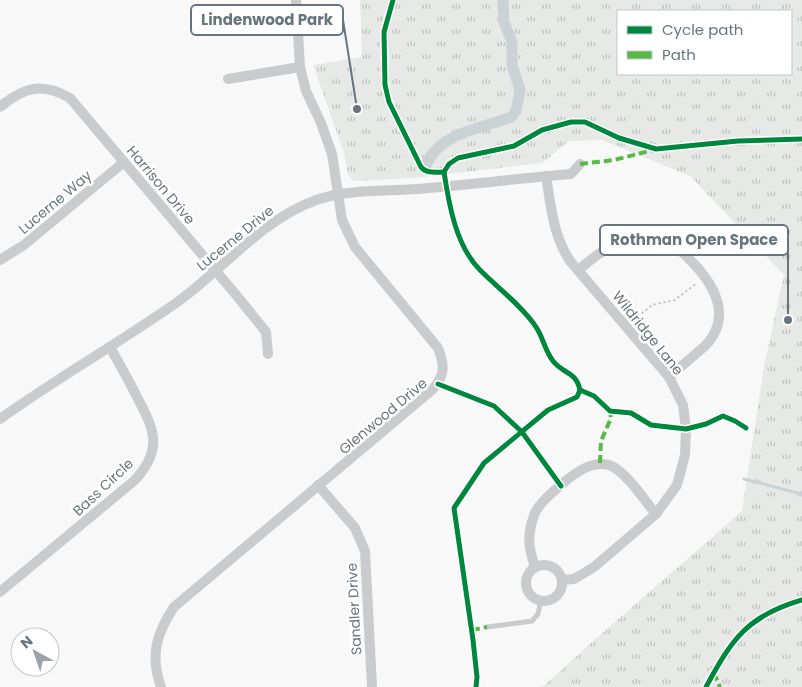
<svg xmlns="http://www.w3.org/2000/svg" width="802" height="687" viewBox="0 0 802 687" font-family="Poppins,sans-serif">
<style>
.park{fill:url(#park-tufts);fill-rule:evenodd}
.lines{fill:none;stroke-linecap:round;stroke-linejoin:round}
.stream{stroke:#cbd2d5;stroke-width:3}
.canal{stroke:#cbd2d5;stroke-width:11}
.path{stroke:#c8c8c9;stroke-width:2;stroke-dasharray:2.5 2.5;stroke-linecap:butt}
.service{stroke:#c9cbcc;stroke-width:5}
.minor{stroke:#c9cbcc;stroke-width:10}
.quiet{stroke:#58b947;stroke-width:4;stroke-dasharray:8 4;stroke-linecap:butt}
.cycleway-casing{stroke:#fff;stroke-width:8}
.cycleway{stroke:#00873e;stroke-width:5}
.labels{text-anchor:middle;stroke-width:5;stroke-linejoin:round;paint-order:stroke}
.street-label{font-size:14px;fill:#67757e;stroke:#fff}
.leader{fill:none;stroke:#67757e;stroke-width:2}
.callout-dot{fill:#67757e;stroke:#fff;stroke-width:2}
.callout{fill:#fff;stroke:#67757e;stroke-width:2}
.callout-label{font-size:15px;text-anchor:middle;font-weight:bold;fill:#67757e}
</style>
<defs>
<pattern id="park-tufts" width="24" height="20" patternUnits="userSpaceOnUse" patternTransform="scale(1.25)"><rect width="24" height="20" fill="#e7e9e6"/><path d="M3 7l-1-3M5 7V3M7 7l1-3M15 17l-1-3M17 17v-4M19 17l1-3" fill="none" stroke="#bfc1c0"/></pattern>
</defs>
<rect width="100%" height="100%" fill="#f8f8f8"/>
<path class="park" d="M360 0H802V687H538L545 685 591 643 742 511 764 366 784 275 690 176 602 140 569 141 542 163 414 178 354 181 348 175 344 153 313 65 362 57ZM791 11V74H618V11Z"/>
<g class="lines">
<polyline class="stream" points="744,479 802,494"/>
<path class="canal" d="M426 165C440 132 481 129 511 117L516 111 520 90 512 65V42L504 22 503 0"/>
<polyline class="path" points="634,320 652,305 675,300 697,283"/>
<polyline class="service" points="487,627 532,621 538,614 541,600"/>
<g class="minor">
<polyline points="228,79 300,67"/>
<path d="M0 107C24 87 42 82 70 98L237 296 266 332 268 354"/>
<path d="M546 176C551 207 553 235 570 261L669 377 683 405 686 429 685 455 677 485 656 514 594 567 574 579 562 580"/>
<polyline points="0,260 24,245 124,162"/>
<path d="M578 270C587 264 596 254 606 250 623 242 649 241 667 245 680 248 686 256 695 265 717 289 731 319 705 346L669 377"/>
<path d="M0 419C57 378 119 343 176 303 223 270 261 220 316 200 351 188 391 192 428 188 475 184 523 178 571 174L580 164"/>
<polyline points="318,485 355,528 365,551 372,687"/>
<circle cx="544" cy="583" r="18"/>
<path d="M535 567C528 546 527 537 534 515 539 501 573 473 587 467 594 464 602 463 609 465 626 471 644 500 656 514"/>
<path d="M0 592 135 480C164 448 154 429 136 395 128 379 119 363 110 347"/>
<path d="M161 687C150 656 156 634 174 607L432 390C445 376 445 366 438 348L355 247 342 220 332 154 321 123 306 91 300 67 296 0"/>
</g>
<g class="quiet">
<polyline points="580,164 614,160 653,150"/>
<polyline points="600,463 601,441 611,418 610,411"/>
<polyline points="472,630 487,627"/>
<polyline points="714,673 720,687"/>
</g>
<g class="cycleway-casing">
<g id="cycleway">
<path d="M393 0 384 32 385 85 389 102 421 167C427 174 435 172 444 172"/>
<polyline points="438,384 494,406 522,432 561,486"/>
<path d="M580 390C576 371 563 374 553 361 545 351 543 337 536 327 523 307 497 287 480 270 456 246 449 205 444 172L449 164 458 158 514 146 542 130 571 122H585L619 138 656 149 738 141 802 139"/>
<polyline points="476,687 477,677 473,640 454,508 484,463 548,410 577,397 580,390 594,396 610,411 631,413 651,425 686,429 706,424 723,416 735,421 746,428"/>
<path d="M706 687C732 639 747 616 802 600"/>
</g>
</g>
<use href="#cycleway" class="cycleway"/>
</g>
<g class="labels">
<g class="street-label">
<text transform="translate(161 185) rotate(50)" y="5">Harrison Drive</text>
<text transform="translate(55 202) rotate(-40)" y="5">Lucerne Way</text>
<text transform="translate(235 238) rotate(-39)" y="5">Lucerne Drive</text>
<text transform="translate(648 333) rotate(51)" y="5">Wildridge Lane</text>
<text transform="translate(383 416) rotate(-40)" y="5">Glenwood Drive</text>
<text transform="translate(103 487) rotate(-43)" y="5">Bass Circle</text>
<text transform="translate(354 609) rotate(-93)" y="5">Sandler Drive</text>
</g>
</g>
<path class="leader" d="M357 109L343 20M788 320L788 240"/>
<g class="callout-dot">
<circle cx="357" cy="109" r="5"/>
<circle cx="788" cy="320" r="5"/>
</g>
<g class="callout">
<rect x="191" y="5" width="152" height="30" rx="5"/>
<rect x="600" y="225" width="188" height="30" rx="5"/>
</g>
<g class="callout-label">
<text x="267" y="25">Lindenwood Park</text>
<text x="694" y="245">Rothman Open Space</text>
</g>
<rect x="617" y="10" width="175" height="65" fill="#ffffff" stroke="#c2c8cb"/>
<rect x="627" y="26" width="25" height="8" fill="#00873e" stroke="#c2c8cb"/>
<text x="662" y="35" font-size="15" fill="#67757e">Cycle path</text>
<rect x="627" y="51" width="25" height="8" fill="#58b947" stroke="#c2c8cb"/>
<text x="662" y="60" font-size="15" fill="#67757e">Path</text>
<g transform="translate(35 652) rotate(320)"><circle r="24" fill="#ffffff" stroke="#c2c8cb"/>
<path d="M0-4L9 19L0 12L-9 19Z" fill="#9aa3a9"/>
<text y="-8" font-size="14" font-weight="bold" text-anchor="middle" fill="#67757e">N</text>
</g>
</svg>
